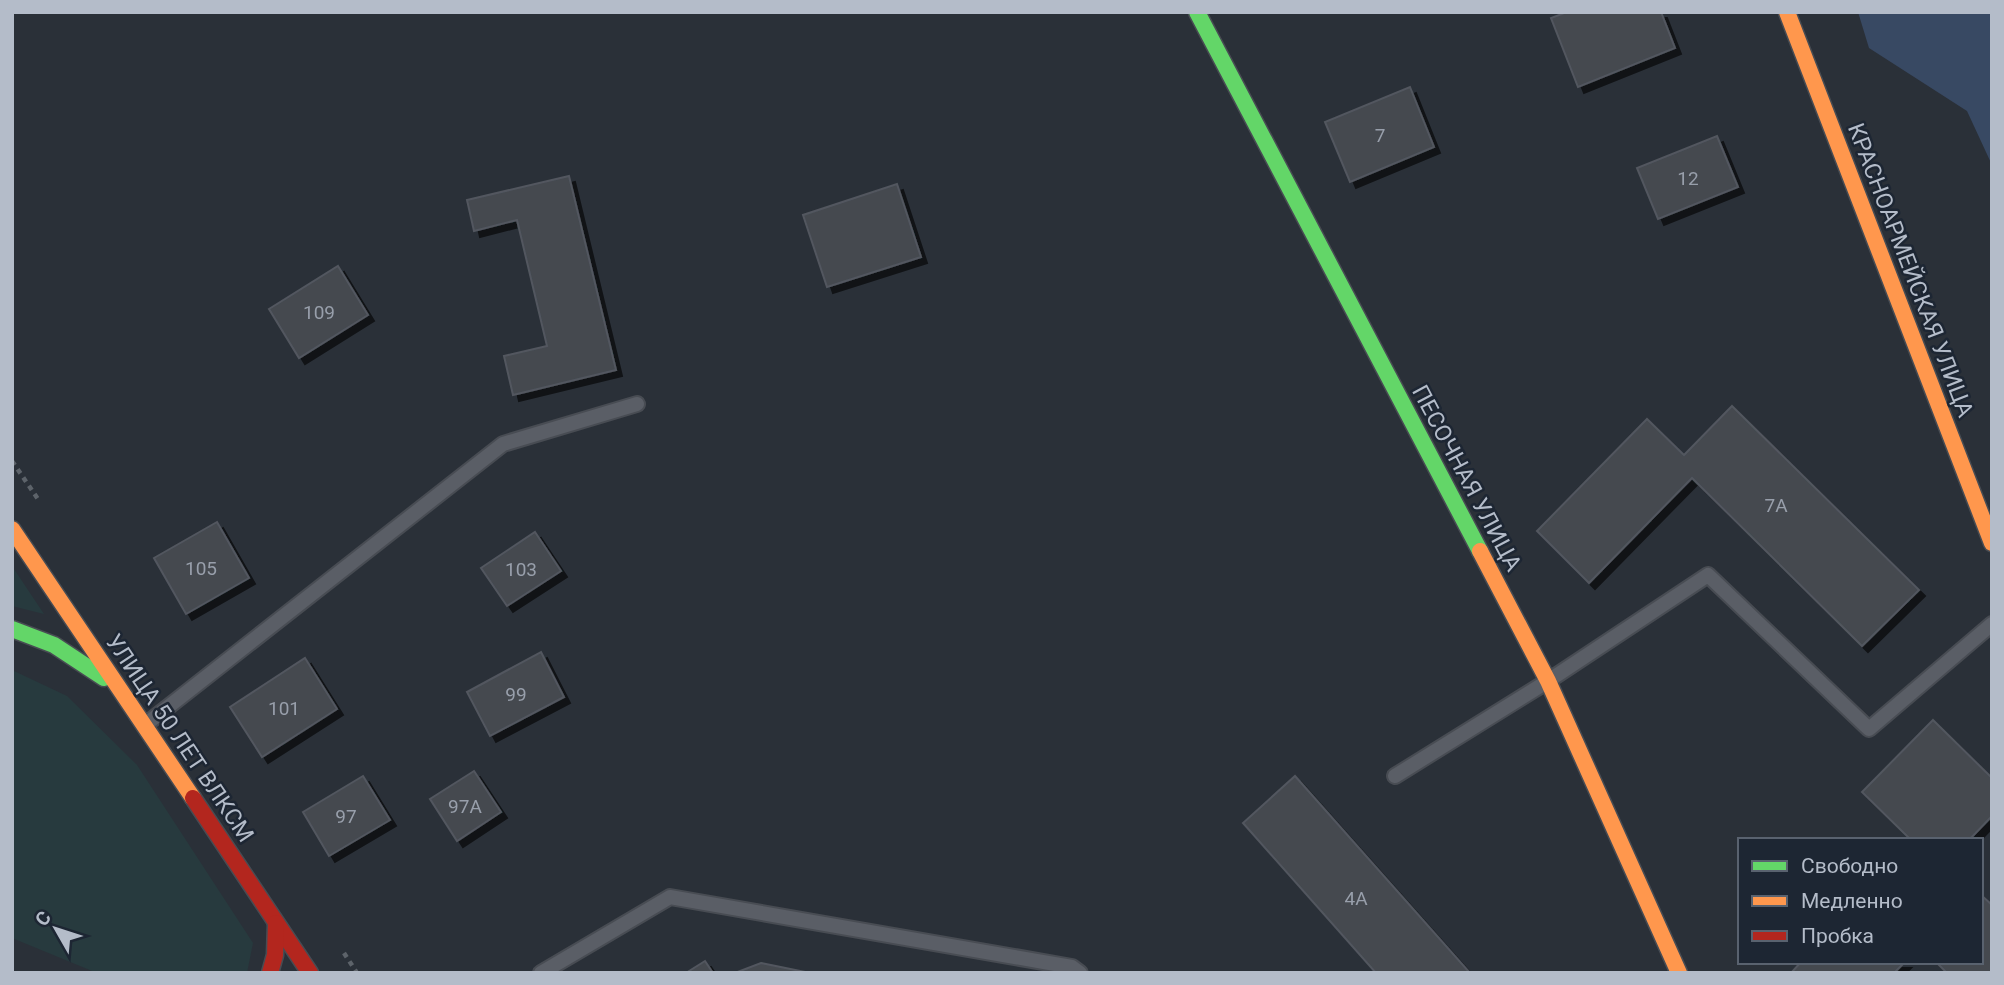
<svg xmlns="http://www.w3.org/2000/svg" width="2004" height="985" viewBox="0 0 2004 985" font-family="Roboto,sans-serif">
<style>
.green{fill:#273a3e}
.water{fill:#384963}
.building{fill:#444950;stroke:#52575f;stroke-width:2;filter:url(#shadow)}
.lines{fill:none;stroke-linecap:round;stroke-linejoin:round}
.lane-casing{stroke:#484c53;stroke-width:18}
.fast-casing{stroke:#484c53;stroke-width:19}
.slow-casing{stroke:#484c53;stroke-width:19}
.jam-casing{stroke:#484c53;stroke-width:19}
.path{stroke:#5d636a;stroke-width:4.5;stroke-dasharray:5 5;stroke-linecap:butt}
.lane{stroke:#5a5e66;stroke-width:14}
.fast{stroke:#63d668;stroke-width:16}
.slow{stroke:#ff974d;stroke-width:16}
.jam{stroke:#b3261e;stroke-width:16}
.labels{text-anchor:middle;stroke-width:5;stroke-linejoin:round;paint-order:stroke}
.number-label{font-size:19px;fill:#989fab}
.street-label{font-size:23px;fill:#b4bcc9;stroke:#1d2633}
</style>
<defs>
<filter id="shadow"><feDropShadow dx="6" dy="6" stdDeviation="0" flood-color="#0009"/></filter>
</defs>
<rect width="100%" height="100%" fill="#2a3038"/>
<g class="green">
<polygon points="12,566 44,614 12,606"/>
<polygon points="12,670 67,696 137,765 253,943 247,973 97,973 12,938"/>
</g>
<polygon class="water" points="1858,12 1992,12 1992,165 1967,111 1869,48"/>
<g class="building">
<polygon points="1567,12 1661,12 1675,48 1578,87 1551,18"/>
<polygon points="1410,87 1434,147 1350,182 1325,122"/>
<polygon points="1717,136 1738,187 1658,219 1637,168"/>
<polygon points="569,176 616,370 513,395 504,356 547,346 517,220 474,231 467,200"/>
<polygon points="897,184 921,257 827,287 803,215"/>
<polygon points="338,266 368,315 299,358 269,309"/>
<polygon points="1732,406 1919,590 1862,646 1692,478 1589,583 1537,531 1647,419 1684,455"/>
<polygon points="217,522 249,578 186,614 154,558"/>
<polygon points="535,532 561,571 507,606 481,568"/>
<polygon points="541,652 564,697 490,736 467,692"/>
<polygon points="305,658 337,709 262,757 230,707"/>
<polygon points="1933,720 1992,778 1992,816 1969,840 1911,840 1862,792"/>
<polygon points="474,771 501,812 457,841 430,799"/>
<polygon points="363,776 390,820 329,856 303,812"/>
<polygon points="1295,776 1470,973 1376,973 1243,823"/>
<polygon points="1981,895 1992,905 1992,973 1947,973 1936,962 1981,962"/>
<polygon points="705,961 713,973 686,973"/>
<polygon points="1801,962 1905,962 1894,973 1791,973"/>
<polygon points="761,963 810,973 735,973"/>
</g>
<g class="lines">
<g class="lane-casing">
<g id="lane">
<polyline points="145,725 503,444 637,404"/>
<polyline points="1395,776 1548,681 1708,575 1869,729 1992,624"/>
<polyline points="541,973 670,897 1072,967 1080,973"/>
</g>
</g>
<g class="fast-casing">
<g id="fast">
<polyline points="1197,12 1480,551"/>
<polyline points="12,629 54,645 104,678"/>
</g>
</g>
<g class="slow-casing">
<g id="slow">
<polyline points="1787,12 1992,543"/>
<polyline points="12,529 193,798"/>
<polyline points="1480,551 1548,681 1679,973"/>
</g>
</g>
<g class="jam-casing">
<g id="jam">
<polyline points="193,798 310,973"/>
<polyline points="270,973 275,955 276,923"/>
</g>
</g>
<g class="path">
<polyline points="12,461 40,502"/>
<polyline points="344,953 357,973"/>
</g>
<use href="#lane" class="lane"/>
<use href="#fast" class="fast"/>
<use href="#slow" class="slow"/>
<use href="#jam" class="jam"/>
</g>
<g class="labels">
<g class="number-label">
<text x="1380" y="142">7</text>
<text x="1688" y="185">12</text>
<text x="319" y="319">109</text>
<text x="1776" y="512">7А</text>
<text x="201" y="575">105</text>
<text x="521" y="576">103</text>
<text x="516" y="701">99</text>
<text x="284" y="715">101</text>
<text x="465" y="813">97А</text>
<text x="346" y="823">97</text>
<text x="1356" y="905">4А</text>
</g>
<g class="street-label">
<text transform="translate(1911 270) rotate(69)" y="8">КРАСНОАРМЕЙСКАЯ УЛИЦА</text>
<text transform="translate(1467 478) rotate(62)" y="8">ПЕСОЧНАЯ УЛИЦА</text>
<text transform="translate(180 738) rotate(56)" y="8">УЛИЦА 50 ЛЕТ ВЛКСМ</text>
</g>
</g>
<rect width="2004" height="985" fill="none" stroke="#b4bcc9" stroke-width="28"/>
<rect x="1738" y="838" width="245" height="126" fill="#1d2633" stroke="#59626f" stroke-width="2"/>
<rect x="1752" y="861" width="35" height="10" fill="#63d668" stroke="#59626f" stroke-width="2"/>
<text x="1801" y="873" font-size="21" fill="#b4bcc9">Свободно</text>
<rect x="1752" y="896" width="35" height="10" fill="#ff974d" stroke="#59626f" stroke-width="2"/>
<text x="1801" y="908" font-size="21" fill="#b4bcc9">Медленно</text>
<rect x="1752" y="931" width="35" height="10" fill="#b3261e" stroke="#59626f" stroke-width="2"/>
<text x="1801" y="943" font-size="21" fill="#b4bcc9">Пробка</text>
<g transform="translate(56 929) rotate(309)" stroke="#1d2633" stroke-width="5" paint-order="stroke">
<path d="M0-5L12 26L0 18L-12 26Z" fill="#b4bcc9"/>
<text y="-10" font-size="19" font-weight="bold" text-anchor="middle" fill="#b4bcc9">С</text>
</g>
</svg>
